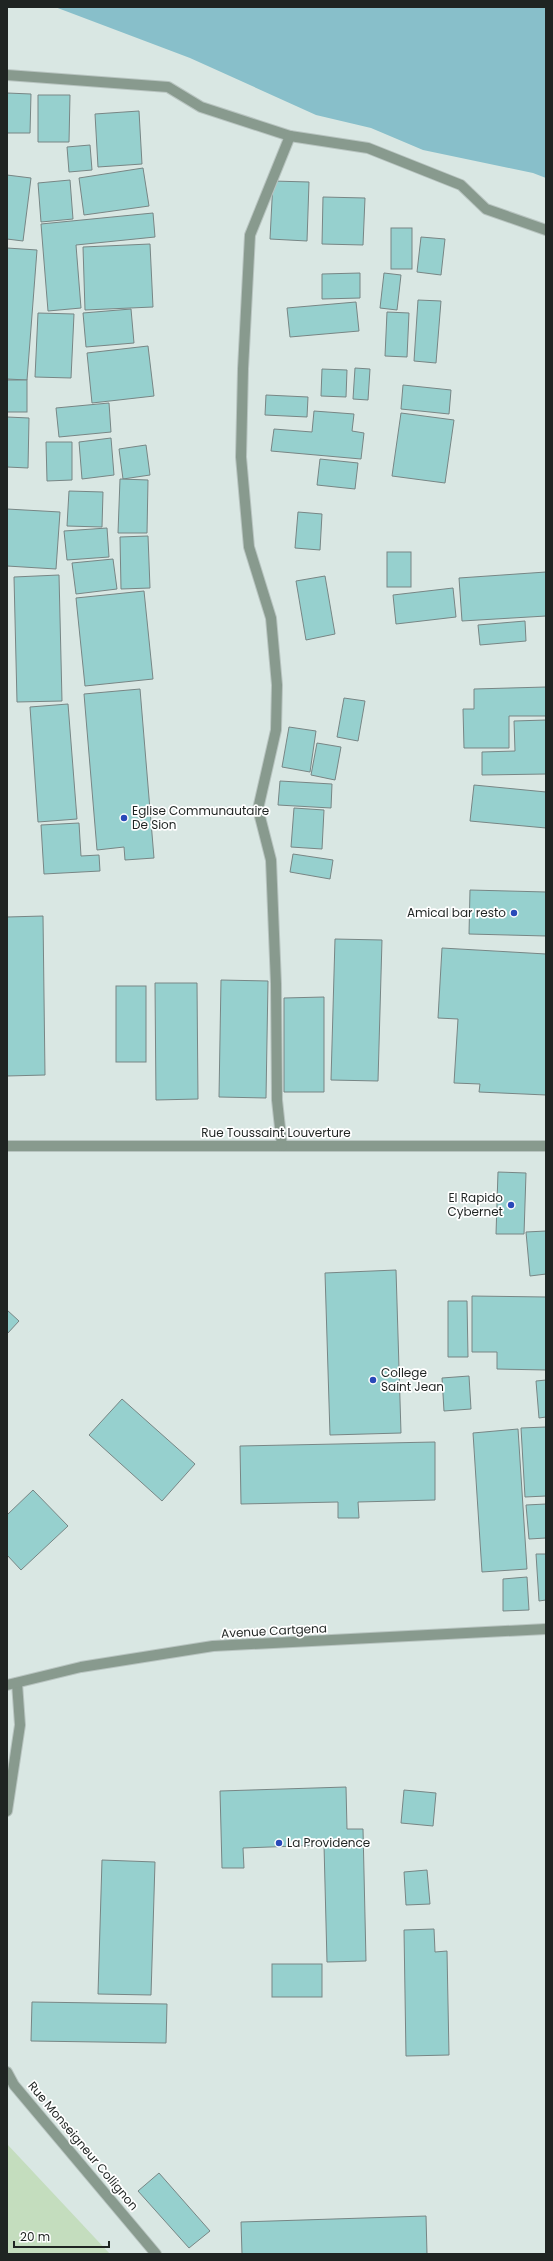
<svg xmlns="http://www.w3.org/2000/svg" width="553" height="2261" viewBox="0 0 553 2261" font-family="Poppins,sans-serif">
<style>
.green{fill:#c4ddbe}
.water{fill:#88bfca}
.building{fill:#96d0ce;stroke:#788685}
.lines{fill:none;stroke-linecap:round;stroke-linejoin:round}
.minor-casing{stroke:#b8c4c0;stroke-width:12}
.tertiary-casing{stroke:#b8c4c0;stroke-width:12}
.minor{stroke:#889a8e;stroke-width:10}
.tertiary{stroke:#889a8e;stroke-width:10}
.poi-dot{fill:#2949b9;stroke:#fff;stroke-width:1.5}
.labels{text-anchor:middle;stroke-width:3.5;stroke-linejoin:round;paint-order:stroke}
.poi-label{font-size:12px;fill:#1f2422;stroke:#fff;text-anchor:start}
.street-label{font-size:12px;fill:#1f2422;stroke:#fff}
</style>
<rect width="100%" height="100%" fill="#d9e7e3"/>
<polygon class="green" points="7,2144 110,2254 7,2254"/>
<polygon class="water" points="55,7 546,7 546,178 533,173 423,150 371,128 316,115 190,58"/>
<g class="building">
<polygon points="7,93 31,94 30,133 7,133"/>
<polygon points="38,95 70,95 69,142 38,142"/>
<polygon points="139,111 142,164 98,167 95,114"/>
<polygon points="90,145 92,170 69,172 67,147"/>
<polygon points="143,168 149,206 84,215 79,178"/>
<polygon points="7,175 31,178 23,241 7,239"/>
<polygon points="70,180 73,219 41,222 38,183"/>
<polygon points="273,181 309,182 307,241 270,239"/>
<polygon points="323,197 365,198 363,245 322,244"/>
<polygon points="153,213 155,237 76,245 81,308 48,311 41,224"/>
<rect x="391" y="228" width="21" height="41"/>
<polygon points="421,237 445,239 441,275 417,272"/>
<polygon points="150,244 153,307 85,310 83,247"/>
<polygon points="7,248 37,250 27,380 7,379"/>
<polygon points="360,273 360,298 322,299 322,274"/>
<polygon points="384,273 401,275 397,310 380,308"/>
<polygon points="418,300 441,301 436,363 414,361"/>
<polygon points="356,302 359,331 290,337 287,308"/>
<polygon points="131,309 134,343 86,347 83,313"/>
<polygon points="387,312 409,313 407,357 385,356"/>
<polygon points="38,313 74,314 71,378 35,377"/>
<polygon points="148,346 154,396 92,403 87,353"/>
<polygon points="355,368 370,369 368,400 353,399"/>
<polygon points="322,369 347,370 346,397 321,396"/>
<rect x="7" y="380" width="20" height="32"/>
<polygon points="403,385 451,390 449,414 401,409"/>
<polygon points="266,395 308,397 307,417 265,415"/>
<polygon points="109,403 111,432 59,437 56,408"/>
<polygon points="314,411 354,414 352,431 364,433 361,459 271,451 274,429 312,432"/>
<polygon points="401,413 454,420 445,483 392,476"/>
<polygon points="7,417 29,418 28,468 7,467"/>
<polygon points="111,438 114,475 82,479 79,442"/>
<polygon points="46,442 72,442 72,480 47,481"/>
<polygon points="146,445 150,475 123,479 119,449"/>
<polygon points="320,459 358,463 355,489 317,485"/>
<polygon points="120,479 148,480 147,533 118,533"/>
<polygon points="69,491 103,492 102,527 67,526"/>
<polygon points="7,509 60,512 56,569 7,566"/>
<polygon points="298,512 322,514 320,550 295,548"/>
<polygon points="107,528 109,557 67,560 64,531"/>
<polygon points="148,536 150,588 121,589 120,537"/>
<rect x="387" y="552" width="24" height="35"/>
<polygon points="113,559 117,589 76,594 72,563"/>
<polygon points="546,572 546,616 462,621 459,578"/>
<polygon points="59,575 62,701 17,702 14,577"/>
<polygon points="325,576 335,634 306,640 296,581"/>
<polygon points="453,588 456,617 396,624 393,595"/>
<polygon points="144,591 153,679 85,686 76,598"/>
<polygon points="525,621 526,641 480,645 478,625"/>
<polygon points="546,687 546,716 509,716 509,748 464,748 463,709 474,709 474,689"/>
<polygon points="140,689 154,858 125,860 124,847 97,850 84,694"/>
<polygon points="344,698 365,701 358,741 337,737"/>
<polygon points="68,704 77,819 38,822 30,707"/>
<polygon points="546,720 546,774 482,775 482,752 515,751 514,721"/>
<polygon points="289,727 316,731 310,772 282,767"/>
<polygon points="317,743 341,747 335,780 311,775"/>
<polygon points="280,781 332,784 331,808 278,805"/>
<polygon points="474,785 546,792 546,828 470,821"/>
<polygon points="294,808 324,810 322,849 291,847"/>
<polygon points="79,823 81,856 99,855 100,871 44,874 41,825"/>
<polygon points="293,854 333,860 330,879 290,872"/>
<polygon points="470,890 546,892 546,936 469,934"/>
<polygon points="43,916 45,1075 7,1076 7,917"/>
<polygon points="335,939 382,940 378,1081 331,1080"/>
<polygon points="442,948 546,954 546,1095 479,1092 480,1084 454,1083 458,1019 438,1018"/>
<polygon points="221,980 268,981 266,1098 219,1097"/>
<polygon points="155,983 197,983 198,1099 156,1100"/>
<rect x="116" y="986" width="30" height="76"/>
<polygon points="324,997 324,1092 284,1092 284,998"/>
<polygon points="498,1172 526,1173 524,1234 496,1234"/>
<polygon points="546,1231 546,1274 530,1276 526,1232"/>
<polygon points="396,1270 401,1433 330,1435 325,1273"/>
<polygon points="472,1296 546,1297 546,1370 497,1369 497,1352 472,1352"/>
<polygon points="448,1301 467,1301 468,1357 448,1357"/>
<polygon points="7,1310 19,1321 7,1334"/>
<polygon points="469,1376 471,1409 444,1411 442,1378"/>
<polygon points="546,1380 546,1417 539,1418 536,1381"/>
<polygon points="122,1399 195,1464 162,1501 89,1435"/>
<polygon points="546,1427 546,1496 525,1497 521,1428"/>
<polygon points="518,1429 527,1569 482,1572 473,1433"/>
<polygon points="435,1442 435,1500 358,1502 359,1518 338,1518 338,1502 241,1504 240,1446"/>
<polygon points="33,1490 68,1526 21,1570 7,1555 7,1515"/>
<polygon points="546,1504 546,1538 529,1539 526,1505"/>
<polygon points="536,1554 546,1554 546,1600 539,1601"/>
<polygon points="527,1577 529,1610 503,1611 503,1579"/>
<polygon points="346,1787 347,1829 363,1829 366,1961 327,1962 324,1845 243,1848 244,1868 222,1868 220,1791"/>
<polygon points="404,1790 436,1793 433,1826 401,1823"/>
<polygon points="102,1860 155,1862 151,1995 98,1994"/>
<polygon points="427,1870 430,1904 406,1905 404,1872"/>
<polygon points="434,1929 435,1952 447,1951 449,2055 406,2056 404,1930"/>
<rect x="272" y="1964" width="50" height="33"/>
<polygon points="32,2002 167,2004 166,2043 31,2041"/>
<polygon points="159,2173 210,2231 189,2248 138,2191"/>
<polygon points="426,2216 427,2254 242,2254 241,2222"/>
</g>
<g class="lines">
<g class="minor-casing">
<g id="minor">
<polyline points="7,75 168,87 201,107 290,136 368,148 461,185 486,209 546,230"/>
<polyline points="7,1146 546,1146"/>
<polyline points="282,1146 277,1100 276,984 271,860 258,809 276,730 277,685 271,618 249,547 241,457 243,369 250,235 290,136"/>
<polyline points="7,1811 20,1725 17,1683"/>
<polyline points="7,2072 14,2085 156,2254"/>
</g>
</g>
<g class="tertiary-casing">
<polyline id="tertiary" points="7,1685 81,1667 213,1646 546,1629"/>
</g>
<use href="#minor" class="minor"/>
<use href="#tertiary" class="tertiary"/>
</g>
<g class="poi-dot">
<circle cx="124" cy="818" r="4"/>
<circle cx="514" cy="913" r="4"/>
<circle cx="511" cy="1205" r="4"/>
<circle cx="373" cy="1380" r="4"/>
<circle cx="279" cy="1843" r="4"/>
</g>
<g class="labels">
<g class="poi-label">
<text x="132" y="815">Eglise Communautaire<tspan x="132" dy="14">De Sion</tspan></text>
<text x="506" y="917" text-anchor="end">Amical bar resto</text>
<text x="503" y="1202" text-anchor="end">El Rapido<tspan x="503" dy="14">Cybernet</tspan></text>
<text x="381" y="1377">College<tspan x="381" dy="14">Saint Jean</tspan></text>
<text x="287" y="1847">La Providence</text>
</g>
<g class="street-label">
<text x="276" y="1137">Rue Toussaint Louverture</text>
<text transform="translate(274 1631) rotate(-3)" y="4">Avenue Cartgena</text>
<text transform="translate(83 2146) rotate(50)" y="4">Rue Monseigneur Collignon</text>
</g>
</g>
<rect width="553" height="2261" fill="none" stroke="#1f2422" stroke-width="16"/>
<path d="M14 2241v6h95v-6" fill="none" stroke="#1f2422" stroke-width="2"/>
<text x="20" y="2241" font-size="12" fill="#1f2422" stroke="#ffffff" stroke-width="3" paint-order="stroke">20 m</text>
</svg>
